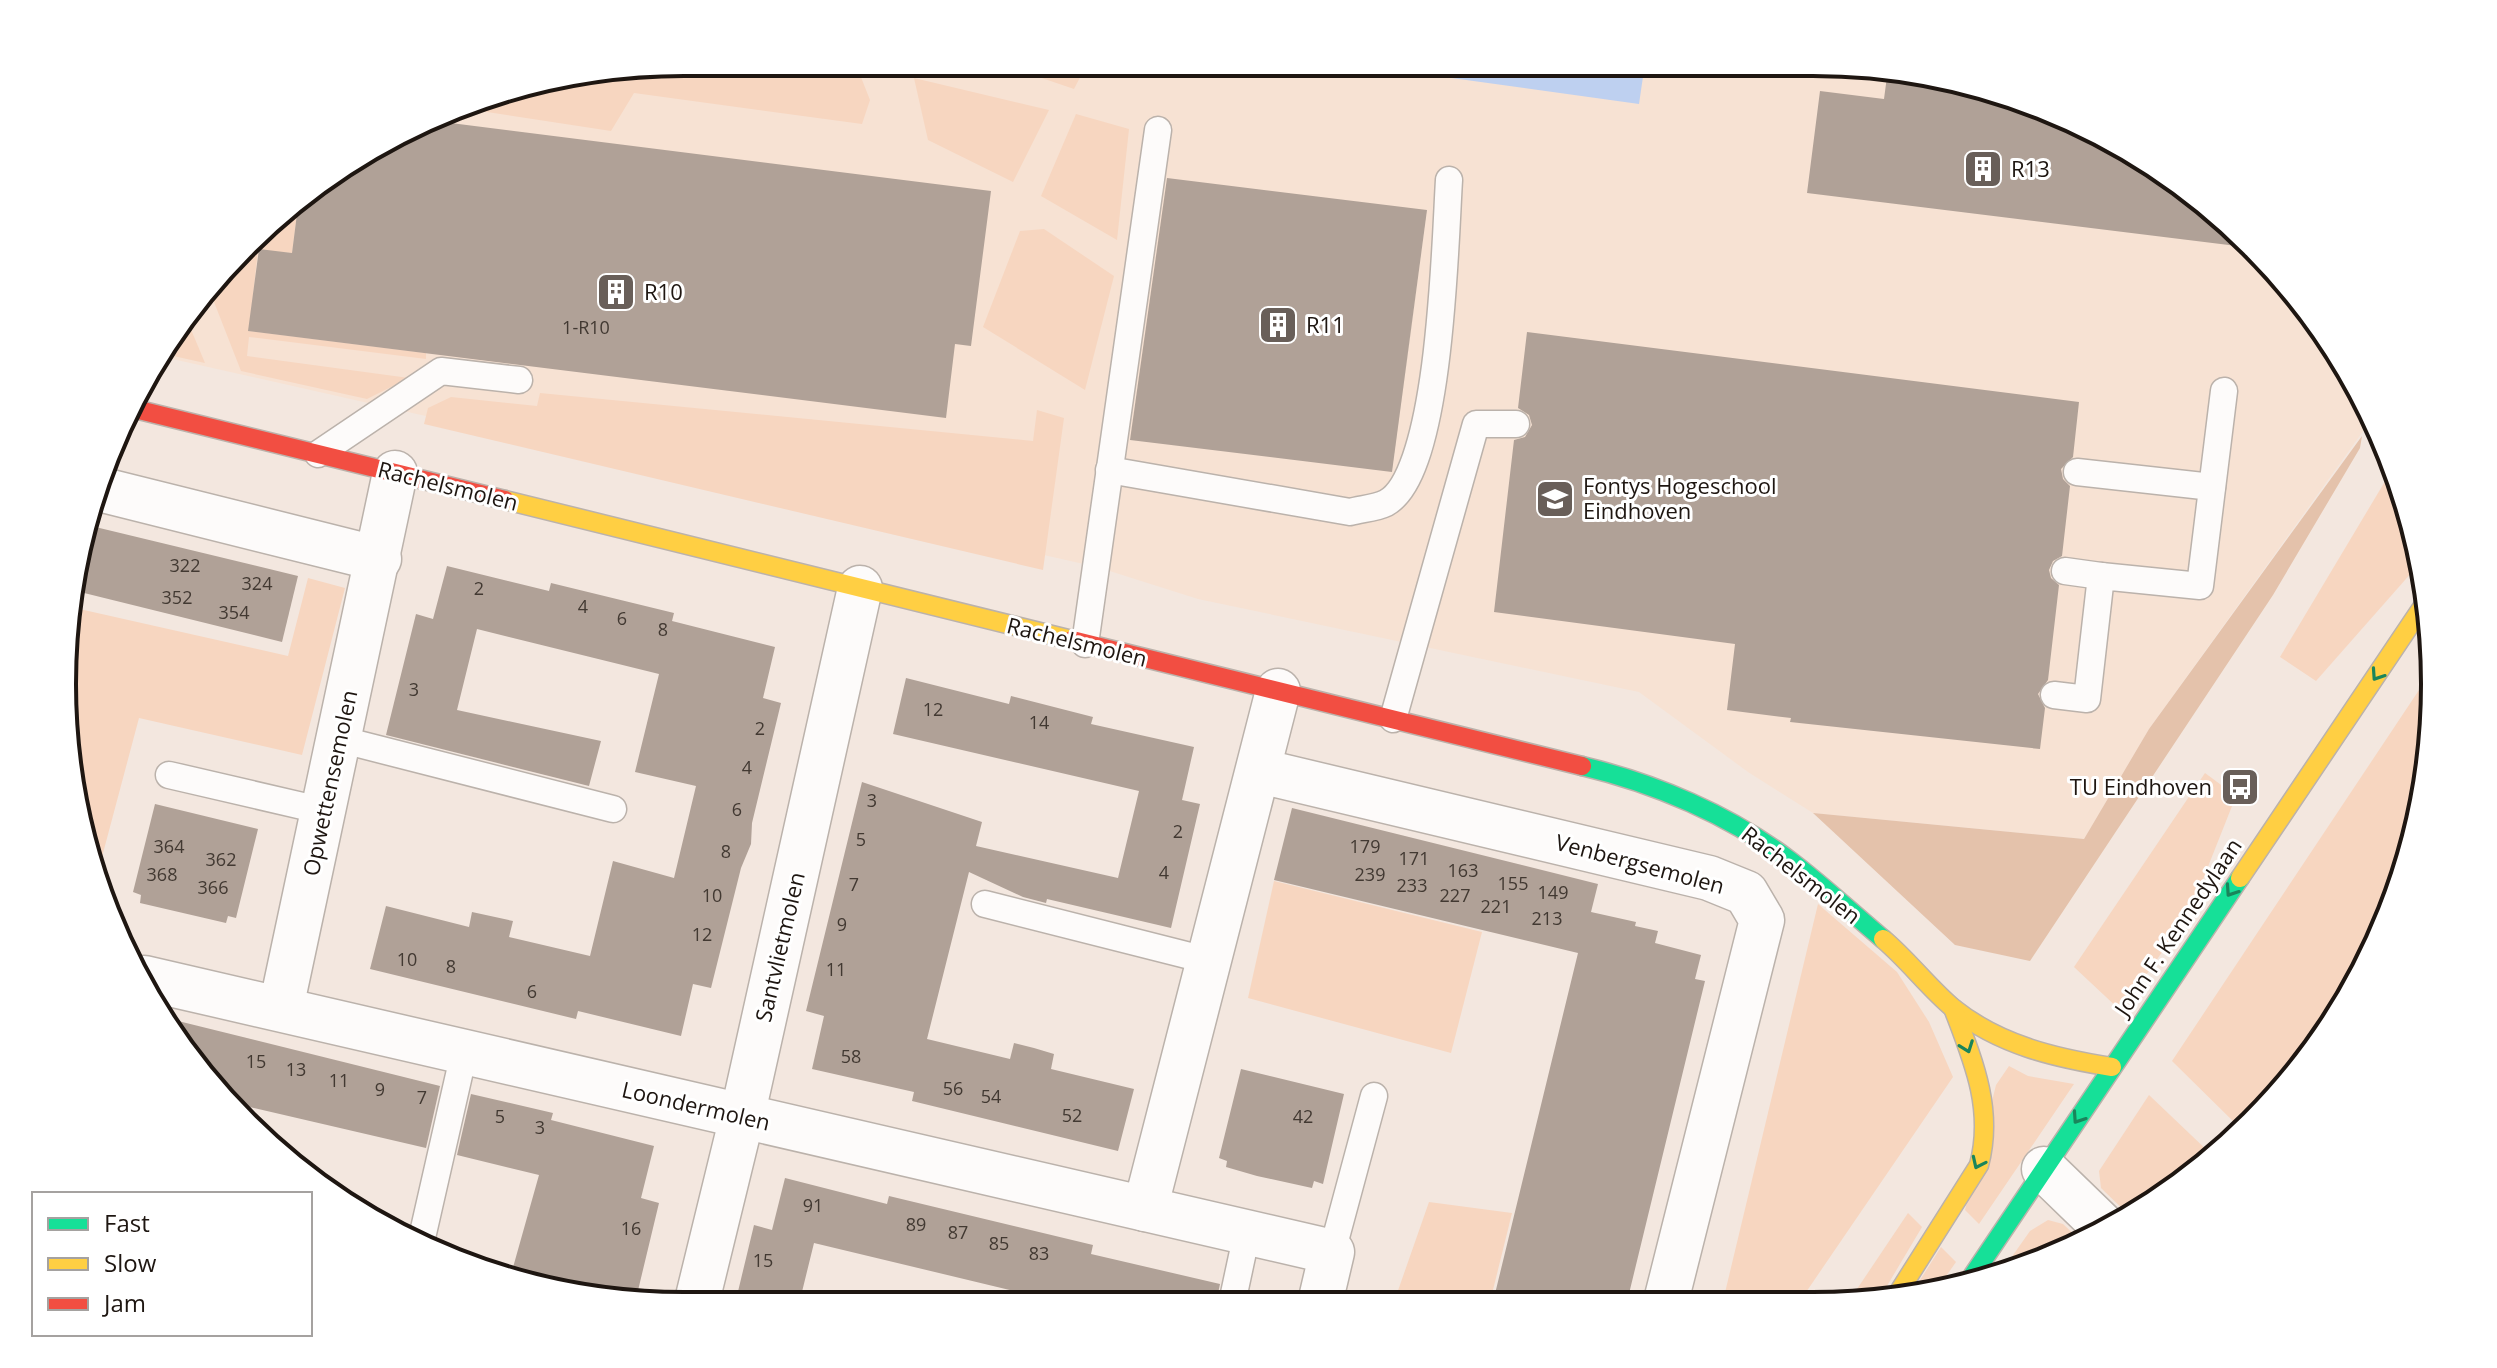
<svg xmlns="http://www.w3.org/2000/svg" width="2497" height="1368" viewBox="0 0 2497 1368" font-family="'Open Sans',sans-serif">
<style>
.built{fill:#f7e2d3}
.green{fill:#f7d6c0}
.forest{fill:#e4c2ab}
.water{fill:#bed0f0}
.building{fill:#b0a197}
.lines{fill:none;stroke-linecap:round;stroke-linejoin:round}
.lane-casing{stroke:#bbb2ab;stroke-width:29}
.street-casing{stroke:#bbb2ab;stroke-width:47}
.fast-casing{stroke:#bbb2ab;stroke-width:21}
.slow-casing{stroke:#bbb2ab;stroke-width:21}
.jam-casing{stroke:#bbb2ab;stroke-width:21}
.lane{stroke:#fdfbfa;stroke-width:26}
.street{stroke:#fdfbfa;stroke-width:44}
.fast{stroke:#16e098;stroke-width:18}
.slow{stroke:#ffcf43;stroke-width:18}
.jam{stroke:#f24e42;stroke-width:18}
.oneway{stroke:#1a855b}
.labels{text-anchor:middle;stroke-width:6;stroke-linejoin:round;paint-order:stroke}
.number-label{font-size:18px;fill:#423932}
.poi-label{font-size:22px;fill:#1e1611;stroke:#fff;text-anchor:start}
.street-label{font-size:22px;fill:#1e1611;stroke:#fff}
.rim{fill:none;stroke:#1e1611;stroke-width:4}
</style>
<rect width="100%" height="100%" fill="#f3e7df"/>
<polygon class="built" points="684,62 1853,63 1974,83 2223,216 2306,305 2374,416 2149,729 2084,839 1813,813 1748,772 1639,692 1198,599 1097,567 159,356 167,339 305,191 484,95"/>
<g class="green">
<polygon points="684,62 855,62 870,100 862,124 634,93 611,131 461,108 484,95"/>
<polygon points="995,62 1088,62 1074,89"/>
<polygon points="914,78 1049,110 1013,182 928,140"/>
<polygon points="1076,114 1129,129 1117,240 1041,196"/>
<polygon points="299,198 292,253 258,250 249,331 426,353 426,359 249,337 247,356 409,378 367,399 241,371 214,302 216,286"/>
<polygon points="1044,229 1114,276 1085,390 983,327 1020,231"/>
<polygon points="185,320 187,320 205,363 160,353 167,339"/>
<polygon points="540,393 1033,441 1037,410 1064,418 1043,570 424,424 428,408 451,397 537,406"/>
<polygon points="2393,468 2414,523 2420,563 2316,681 2280,657"/>
<polygon points="308,578 345,588 302,755 139,718 98,872 63,725 75,608 288,656"/>
<path d="M2433 669C2432 701 2434 735 2429 767 2407 903 2346 1037 2241 1129L2172 1061Z"/>
<polygon points="2205,773 2236,796 2190,912 2121,1011 2074,967"/>
<polygon points="1274,881 1482,932 1451,1053 1248,998"/>
<polygon points="1818,904 1897,972 1929,1022 1953,1077 1800,1301 1723,1301"/>
<polygon points="2009,1066 2028,1076 2074,1084 1979,1224 1965,1210 1996,1085"/>
<polygon points="2149,1095 2212,1155 2159,1201 2130,1216 2101,1188 2099,1171"/>
<polygon points="1429,1202 1512,1213 1490,1302 1394,1302"/>
<polygon points="1908,1213 1922,1227 1878,1301 1849,1301"/>
<polygon points="2048,1220 2063,1224 2082,1242 2051,1259 2021,1267 2011,1258 2030,1231"/>
<polygon points="1941,1247 1956,1262 1937,1289 1910,1296"/>
</g>
<polygon class="forest" points="2362,436 2360,448 2273,595 2030,961 1955,945 1813,813 2084,839 2149,729"/>
<polygon class="water" points="1343,63 1645,63 1639,104"/>
<g class="building">
<polygon points="1888,69 1974,83 2124,145 2223,216 2253,248 1807,193 1820,91 1884,99"/>
<polygon points="435,121 991,191 971,346 955,344 946,418 248,331 259,249 292,253 299,198 305,191"/>
<polygon points="1167,178 1427,210 1392,472 1130,440"/>
<polygon points="1527,332 2079,402 2073,457 2061,469 2063,479 2070,486 2062,556 2053,561 2049,570 2051,578 2059,585 2048,680 2038,694 2045,708 2040,749 1790,722 1791,718 1727,710 1735,644 1494,612 1514,440 1525,437 1532,425 1529,415 1518,408"/>
<polygon points="83,524 298,576 282,642 76,591"/>
<polygon points="447,566 549,591 551,583 674,613 672,621 775,647 763,698 781,703 752,823 751,844 741,868 711,988 693,984 681,1036 578,1011 576,1019 370,969 386,906 469,927 472,912 513,921 509,937 590,956 613,861 674,878 696,786 635,772 659,674 477,629 457,710 601,741 589,786 386,735 416,614 433,619"/>
<polygon points="906,678 1009,704 1011,696 1093,717 1091,724 1194,747 1182,800 1200,804 1171,928 1047,899 1046,903 1023,897 969,872 927,1039 1010,1059 1014,1043 1034,1048 1054,1054 1051,1069 1134,1089 1118,1151 912,1101 914,1092 812,1069 824,1016 806,1011 862,782 982,822 976,846 1118,878 1139,791 893,734"/>
<polygon points="155,804 258,829 236,918 228,916 226,923 140,903 141,895 133,892"/>
<polygon points="1292,808 1598,884 1591,912 1636,922 1635,926 1658,931 1655,943 1701,955 1695,979 1705,981 1627,1302 1493,1302 1578,953 1274,880"/>
<polygon points="170,1019 440,1086 426,1148 224,1101 217,1094"/>
<polygon points="1241,1069 1344,1094 1323,1184 1314,1181 1312,1188 1257,1176 1226,1167 1227,1161 1219,1158"/>
<polygon points="471,1094 553,1113 551,1120 654,1146 641,1198 659,1203 635,1303 572,1293 573,1288 512,1271 539,1175 457,1155"/>
<polygon points="785,1178 887,1204 889,1196 1093,1245 1091,1254 1220,1284 1216,1303 1064,1303 814,1243 799,1304 735,1304 754,1225 772,1230"/>
</g>
<g class="lines">
<g class="lane-casing">
<g id="lane">
<polyline points="318,454 441,371 519,380"/>
<path d="M1109 470 1350 512C1361 509 1376 508 1386 503 1441 474 1445 242 1449 180"/>
<polyline points="2077,472 2212,487"/>
<polyline points="2065,571 2101,576"/>
<polyline points="1085,644 1158,130"/>
<polyline points="2054,695 2087,699 2101,576 2200,586 2224,391"/>
<polyline points="1393,719 1476,424 1516,424"/>
<polyline points="339,739 613,809"/>
<polyline points="169,775 324,811"/>
<polyline points="985,904 1210,961"/>
<polyline points="421,1242 464,1053"/>
<polyline points="1332,1252 1374,1096"/>
<polyline points="1232,1303 1247,1233"/>
</g>
</g>
<g class="street-casing">
<g id="street">
<polyline points="99,489 379,559"/>
<polyline points="1260,771 1709,878 1746,893 1762,920 1666,1301"/>
<polyline points="144,978 1332,1252 1320,1303"/>
<polyline points="281,1008 395,473"/>
<polyline points="2044,1169 2106,1229"/>
<polyline points="1145,1209 1278,691"/>
<polyline points="696,1305 742,1117 860,588"/>
</g>
</g>
<g class="fast-casing">
<g id="fast">
<path d="M1582 766C1654 783 1730 815 1789 860 1821 884 1852 913 1883 939"/>
<polyline points="1969,1281 2240,878"/>
</g>
</g>
<g class="slow-casing">
<g id="slow">
<polyline points="505,500 1072,640"/>
<polyline points="2240,878 2427,600"/>
<path d="M1883 939C1908 960 1929 988 1953 1008 1999 1045 2055 1058 2112 1067"/>
<path d="M1893 1301 1979 1165C1994 1109 1973 1060 1953 1008"/>
</g>
</g>
<g class="jam-casing">
<g id="jam">
<polyline points="135,409 505,500"/>
<polyline points="1072,640 1582,766"/>
</g>
</g>
<use href="#lane" class="lane"/>
<use href="#street" class="street"/>
<use href="#fast" class="fast"/>
<use href="#slow" class="slow"/>
<use href="#jam" class="jam"/>
</g>
<defs><path id="oneway-chevron" d="M-2-3.5L2.5 0L-2 3.5" fill="none" stroke-width="1.6" stroke-linecap="round" stroke-linejoin="round" transform="scale(2)"/></defs>
<g class="oneway">
<use href="#oneway-chevron" transform="translate(2377 675) rotate(124)"/>
<use href="#oneway-chevron" transform="translate(2231 891) rotate(124)"/>
<use href="#oneway-chevron" transform="translate(1967 1047) rotate(70)"/>
<use href="#oneway-chevron" transform="translate(2078 1118) rotate(124)"/>
<use href="#oneway-chevron" transform="translate(1978 1163) rotate(115)"/>
</g>
<defs>
<g id="building-square" transform="scale(2)"><rect x="-9" y="-9" width="18" height="18" rx="4" fill="#695f59" stroke="#fff"/><path d="M-4-6H4V6H1V3H-1V6H-4ZM-2.5-4.3h1.7v1.8h-1.7ZM.8-4.3h1.7v1.8H.8ZM-2.5-1h1.7V.8h-1.7ZM.8-1h1.7V.8H.8Z" fill="#fff"/></g>
<g id="university-square" transform="scale(2)"><rect x="-9" y="-9" width="18" height="18" rx="4" fill="#695f59" stroke="#fff"/><path d="M0-5L7-2L0 1L-7-2ZM-4 1L0 2.5L4 1V4Q0 6-4 4Z" fill="#fff"/></g>
<g id="bus-square" transform="scale(2)"><rect x="-9" y="-9" width="18" height="18" rx="4" fill="#695f59" stroke="#fff"/><path d="M-5-6H5V4H4V6H2V4H-2V6H-4V4H-5ZM-3.5-4V0h7V-4ZM-3.5 1.2v1.5H-2V1.2ZM2 1.2v1.5H3.5V1.2Z" fill="#fff"/></g>
</defs>
<g fill-rule="evenodd">
<use href="#building-square" x="1983" y="169"/>
<use href="#building-square" x="616" y="292"/>
<use href="#building-square" x="1278" y="325"/>
<use href="#university-square" x="1555" y="499"/>
<use href="#bus-square" x="2240" y="787"/>
</g>
<g class="labels">
<g class="number-label">
<text x="586" y="334">1-R10</text>
<text x="185" y="572">322</text>
<text x="257" y="590">324</text>
<text x="479" y="595">2</text>
<text x="177" y="604">352</text>
<text x="583" y="613">4</text>
<text x="234" y="619">354</text>
<text x="622" y="625">6</text>
<text x="663" y="636">8</text>
<text x="414" y="696">3</text>
<text x="933" y="716">12</text>
<text x="1039" y="729">14</text>
<text x="760" y="735">2</text>
<text x="747" y="774">4</text>
<text x="872" y="807">3</text>
<text x="737" y="816">6</text>
<text x="1178" y="838">2</text>
<text x="861" y="846">5</text>
<text x="169" y="853">364</text>
<text x="1365" y="853">179</text>
<text x="726" y="858">8</text>
<text x="1414" y="865">171</text>
<text x="221" y="866">362</text>
<text x="1463" y="877">163</text>
<text x="1164" y="879">4</text>
<text x="162" y="881">368</text>
<text x="1370" y="881">239</text>
<text x="1513" y="890">155</text>
<text x="854" y="891">7</text>
<text x="1412" y="892">233</text>
<text x="213" y="894">366</text>
<text x="1553" y="899">149</text>
<text x="712" y="902">10</text>
<text x="1455" y="902">227</text>
<text x="1496" y="913">221</text>
<text x="1547" y="925">213</text>
<text x="842" y="931">9</text>
<text x="702" y="941">12</text>
<text x="407" y="966">10</text>
<text x="451" y="973">8</text>
<text x="836" y="976">11</text>
<text x="532" y="998">6</text>
<text x="851" y="1063">58</text>
<text x="256" y="1068">15</text>
<text x="296" y="1076">13</text>
<text x="339" y="1087">11</text>
<text x="953" y="1095">56</text>
<text x="380" y="1096">9</text>
<text x="991" y="1103">54</text>
<text x="422" y="1104">7</text>
<text x="1072" y="1122">52</text>
<text x="500" y="1123">5</text>
<text x="1303" y="1123">42</text>
<text x="540" y="1134">3</text>
<text x="813" y="1212">91</text>
<text x="916" y="1231">89</text>
<text x="631" y="1235">16</text>
<text x="958" y="1239">87</text>
<text x="999" y="1250">85</text>
<text x="1039" y="1260">83</text>
<text x="763" y="1267">15</text>
</g>
<g class="poi-label">
<text x="2011" y="177">R13</text>
<text x="644" y="300">R10</text>
<text x="1306" y="333">R11</text>
<text x="1583" y="494">Fontys Hogeschool<tspan x="1583" dy="25">Eindhoven</tspan></text>
<text x="2212" y="795" text-anchor="end">TU Eindhoven</text>
</g>
<g class="street-label">
<text transform="translate(448 486) rotate(14)" y="8">Rachelsmolen</text>
<text transform="translate(1077 642) rotate(14)" y="8">Rachelsmolen</text>
<text transform="translate(330 783) rotate(-78)" y="8">Opwettensemolen</text>
<text transform="translate(1640 864) rotate(15)" y="8">Venbergsemolen</text>
<text transform="translate(1801 875) rotate(38)" y="8">Rachelsmolen</text>
<text transform="translate(2178 927) rotate(-56)" y="8">John F. Kennedylaan</text>
<text transform="translate(780 947) rotate(-77)" y="8">Santvlietmolen</text>
<text transform="translate(696 1106) rotate(13)" y="8">Loondermolen</text>
</g>
</g>
<path d="M0 0H2497V1368H0ZM684 76H1813A608 608 0 0 1 2421 684V684A608 608 0 0 1 1813 1292H684A608 608 0 0 1 76 684V684A608 608 0 0 1 684 76Z" fill="#fff" fill-rule="evenodd"/>
<path class="rim" d="M684 76H1813A608 608 0 0 1 2421 684V684A608 608 0 0 1 1813 1292H684A608 608 0 0 1 76 684V684A608 608 0 0 1 684 76Z"/>
<rect x="32" y="1192" width="280" height="144" fill="#ffffff" stroke="#a5a2a0" stroke-width="2"/>
<rect x="48" y="1218" width="40" height="12" fill="#16e098" stroke="#a5a2a0" stroke-width="2"/>
<text x="104" y="1232" font-size="24" fill="#1e1611">Fast</text>
<rect x="48" y="1258" width="40" height="12" fill="#ffcf43" stroke="#a5a2a0" stroke-width="2"/>
<text x="104" y="1272" font-size="24" fill="#1e1611">Slow</text>
<rect x="48" y="1298" width="40" height="12" fill="#f24e42" stroke="#a5a2a0" stroke-width="2"/>
<text x="104" y="1312" font-size="24" fill="#1e1611">Jam</text>
</svg>
